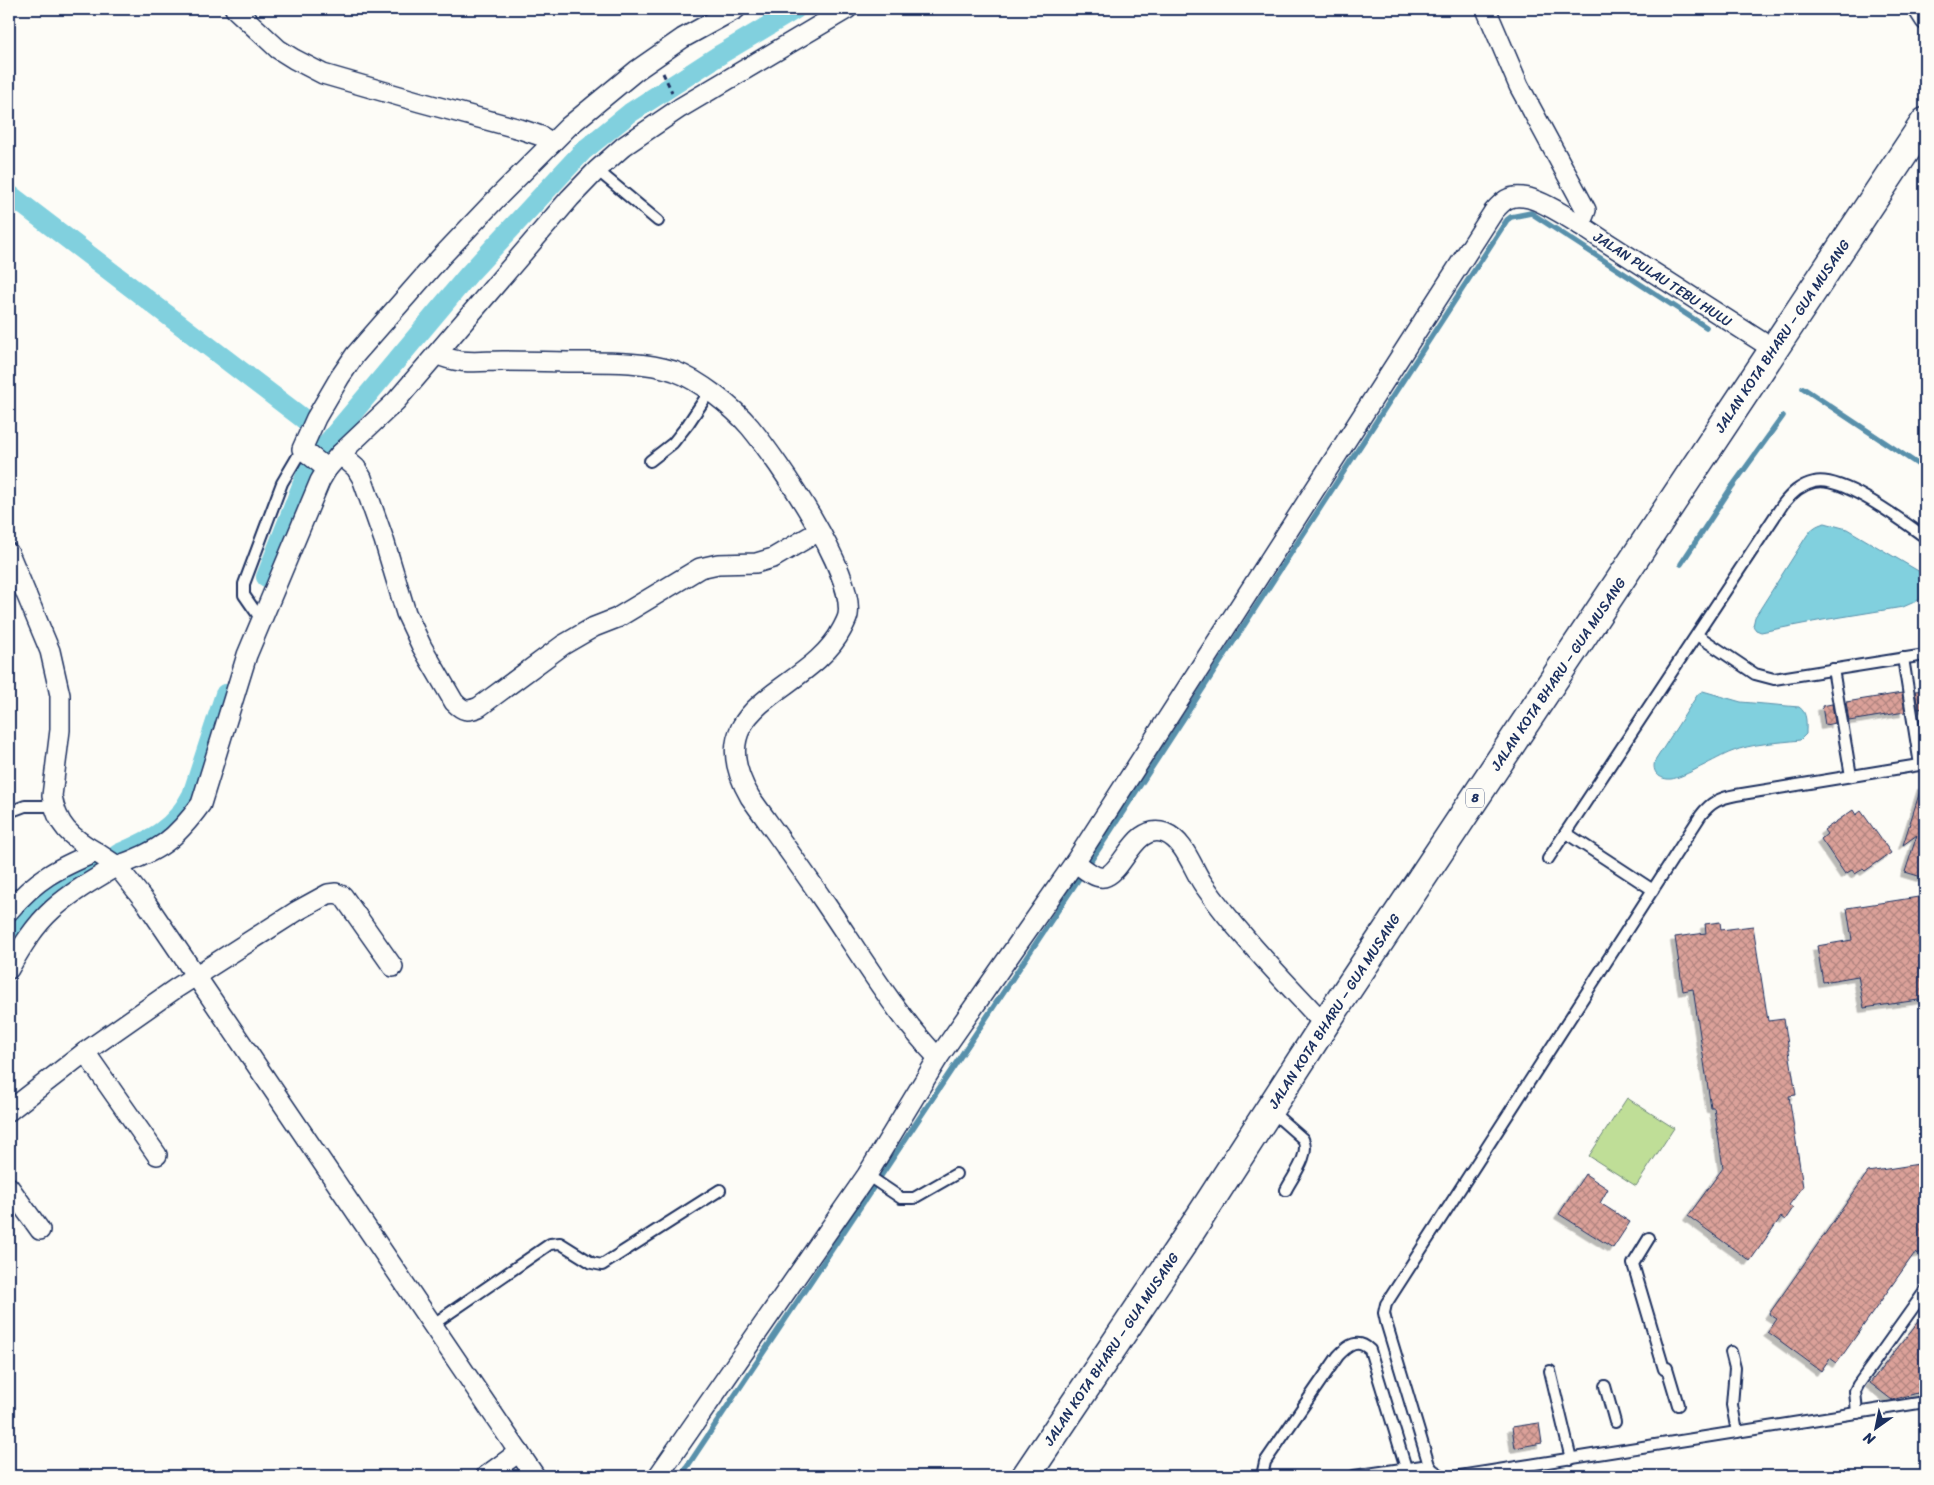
<svg xmlns="http://www.w3.org/2000/svg" width="1934" height="1485" viewBox="0 0 1934 1485" font-family="Sriracha,sans-serif">
<style>
.park{fill:#bfde97;stroke:#6d867a}
.water{fill:#81d0de;stroke:#5890ab}
.lines{fill:none;stroke-linecap:round;stroke-linejoin:round}
.stream{stroke:#5890ab;stroke-width:5.5}
.canal{stroke:#81d0de;stroke-width:20}
.building{fill:url(#building-cross-hatch);stroke:#1b2f5e;filter:url(#shadow)}
.service-casing{stroke:#1b2f5e;stroke-width:14}
.minor-casing{stroke:#1b2f5e;stroke-width:22}
.primary-casing{stroke:#1b2f5e;stroke-width:31}
.path{stroke:#1b2f5e;stroke-width:3;stroke-dasharray:5 4;stroke-linecap:butt}
.service{stroke:#fdfcf7;stroke-width:10}
.minor{stroke:#fdfcf7;stroke-width:19}
.primary{stroke:#fdfcf7;stroke-width:28}
.labels{text-anchor:middle;stroke-width:4;stroke-linejoin:round;paint-order:stroke}
.shield{fill:#fdfcf7;stroke:#5f6c8c;stroke-width:1}
.shield-label{font-size:12px;font-weight:bold;fill:#1b2f5e}
.street-label{font-size:14px;fill:#1b2f5e;stroke:#fdfcf7}
</style>
<defs>
<pattern id="building-cross-hatch" width="8" height="8" patternUnits="userSpaceOnUse" patternTransform="scale(1.25)"><rect width="8" height="8" fill="#dba199"/><path d="M0 0l8 8M0 8l8-8" fill="none" stroke="#b18480"/></pattern>
<filter id="shadow"><feDropShadow dx="-4.5" dy="4.5" stdDeviation="0" flood-color="#0004"/></filter>
</defs>
<rect width="100%" height="100%" fill="#fdfcf7"/>
<filter id="ink" filterUnits="userSpaceOnUse"><feTurbulence type="fractalNoise" baseFrequency=".02" numOctaves="2"/><feDisplacementMap in="SourceGraphic" scale="10" xChannelSelector="R" yChannelSelector="G"/><feConvolveMatrix kernelMatrix="1 2 1 2 8 2 1 2 1" color-interpolation-filters="sRGB"/></filter>
<g filter="url(#ink)">
<polygon class="park" points="1627,1098 1674,1128 1636,1186 1589,1156"/>
<g class="water">
<path d="M1825 523 1847 529 1920 572 1923 585 1922 594 1919 600 1903 607 1823 620 1761 632 1756 630 1753 626 1755 617 1806 537C1811 529 1816 525 1825 523Z"/>
<path d="M1703 691 1741 702 1799 707C1808 713 1806 724 1806 734L1800 740C1777 743 1753 743 1731 752 1718 757 1683 778 1671 779 1660 780 1651 772 1655 761L1698 694Z"/>
</g>
<g class="lines">
<g class="stream">
<polyline points="1803,388 1925,469"/>
<polyline points="1681,564 1731,488 1783,416"/>
<polyline points="681,1476 1102,844 1507,220 1511,217 1531,213 1706,327"/>
</g>
<g class="canal">
<polyline points="9,194 305,420"/>
<polyline points="324,447 469,274 583,151 630,113 721,54 796,9"/>
<polyline points="266,577 308,470"/>
<path d="M118 854C151 840 175 829 192 795L225 694"/>
<polyline points="9,936 39,900 58,884 97,862"/>
</g>
</g>
<g class="building">
<polygon points="1925,690 1925,708 1918,709 1915,691"/>
<polygon points="1902,693 1905,712 1849,721 1846,702"/>
<polygon points="1832,704 1835,723 1825,725 1822,706"/>
<polygon points="1922,785 1925,785 1925,878 1905,872 1917,835 1903,845"/>
<polygon points="1853,810 1856,815 1861,811 1891,853 1865,871 1863,869 1855,874 1852,870 1845,874 1821,839 1827,834 1824,830"/>
<polygon points="1925,896 1925,999 1864,1008 1858,976 1823,982 1817,946 1852,940 1847,908"/>
<polygon points="1720,922 1721,930 1753,926 1768,1021 1784,1019 1796,1095 1789,1096 1803,1187 1789,1205 1793,1208 1785,1220 1781,1217 1750,1261 1688,1216 1723,1168 1714,1108 1711,1108 1693,989 1683,991 1675,937 1706,933 1705,924"/>
<polygon points="1925,1163 1925,1252 1914,1254 1837,1363 1830,1358 1821,1371 1768,1332 1777,1319 1769,1314 1868,1172"/>
<polygon points="1585,1174 1608,1189 1600,1203 1630,1222 1613,1248 1559,1214"/>
<polygon points="1925,1313 1925,1391 1892,1400 1870,1383"/>
<polygon points="1539,1423 1542,1443 1515,1448 1512,1427"/>
</g>
<g class="lines">
<g class="service-casing">
<g id="service">
<polyline points="597,170 658,221"/>
<polyline points="650,461 673,443 688,424 710,391"/>
<polyline points="262,621 244,595 244,584 282,483 302,449"/>
<polyline points="1697,635 1755,674 1774,679 1925,655"/>
<polyline points="1903,658 1920,765"/>
<polyline points="1833,669 1851,776"/>
<polyline points="9,812 25,806 54,806"/>
<polyline points="1566,833 1653,890"/>
<path d="M1548 859 1783 504C1791 494 1800 485 1814 482 1842 475 1901 520 1925 537"/>
<path d="M1270 1110 1303 1139C1311 1154 1293 1176 1286 1190"/>
<polyline points="867,1175 901,1198 914,1198 956,1174"/>
<polyline points="1649,1238 1633,1264 1664,1369"/>
<polyline points="432,1325 550,1244 560,1243 592,1263 602,1265 720,1190"/>
<polyline points="1731,1352 1735,1368 1732,1405 1737,1432"/>
<polyline points="1667,1368 1678,1405"/>
<polyline points="1550,1371 1571,1459"/>
<polyline points="1605,1386 1615,1422"/>
<polyline points="1857,1413 1855,1391 1858,1385 1925,1291"/>
<path d="M1262 1476 1265 1462 1338 1356C1348 1345 1358 1338 1370 1350L1406 1468"/>
<polyline points="1354,1476 1429,1465"/>
<path d="M1442 1476 1433 1470 1429 1465 1386 1322 1384 1313 1386 1304 1701 815C1711 802 1720 798 1736 795L1925 764"/>
<polyline points="1460,1476 1925,1402"/>
</g>
</g>
<g class="minor-casing">
<g id="minor">
<polyline points="235,9 278,49 294,59 323,74 420,102 520,129 541,136 552,143"/>
<polyline points="1486,9 1519,86 1586,210 1580,225"/>
<polyline points="1918,9 1925,20"/>
<path d="M437 354C458 365 480 361 502 361 530 361 557 362 585 362 614 362 646 362 674 371 699 380 733 407 750 427 778 461 855 572 848 615 847 620 844 625 842 629 809 694 695 702 750 797 775 832 800 866 823 900 860 954 893 1011 938 1058"/>
<path d="M340 454 356 468 362 478 384 540 406 613 422 647 454 702C463 711 467 712 479 707L563 645 594 627 617 618 700 568 718 564 756 563 773 558 819 531"/>
<polyline points="327,469 340,454 396,401 570,198 597,170 624,146 680,108 847,9"/>
<path d="M9 553 50 651 60 695V730L52 796C57 826 71 837 96 852"/>
<path d="M1075 862C1082 867 1095 879 1104 877 1124 872 1134 822 1165 833 1185 841 1192 868 1203 884 1236 931 1276 972 1315 1014L1326 1022"/>
<path d="M9 911C36 879 58 868 96 852L117 866C159 851 175 840 201 804L247 655 320 481 327 469 302 449 316 418 340 377 355 355 441 257 498 197 569 126 637 70 683 38 736 9"/>
<path d="M9 969C21 948 34 926 53 909 72 892 95 879 117 866L147 904 196 976 535 1476"/>
<polyline points="85,1052 157,1155"/>
<polyline points="9,1111 85,1052 175,989 297,911 328,894 336,893 343,896 393,967"/>
<polyline points="9,1187 40,1230"/>
<polyline points="486,1476 519,1452"/>
<path d="M658 1476 867 1175 938 1058 1075 862 1494 211C1503 201 1509 195 1523 197 1542 198 1588 230 1606 242 1662 278 1717 313 1773 349"/>
</g>
</g>
<g class="primary-casing">
<polyline id="primary" points="1026,1476 1185,1240 1326,1022 1925,122"/>
</g>
<polyline class="path" points="663,73 672,92"/>
<use href="#service" class="service"/>
<use href="#minor" class="minor"/>
<use href="#primary" class="primary"/>
</g>
</g>
<g class="labels">
<rect class="shield" x="1466" y="788.5" width="18" height="19" rx="4"/>
<g class="shield-label">
<text x="1475" y="802">8</text>
</g>
<g class="street-label">
<text transform="translate(1663 279) rotate(33)" y="5">JALAN PULAU TEBU HULU</text>
<text transform="translate(1782 336) rotate(-56)" y="5">JALAN KOTA BHARU – GUA MUSANG</text>
<text transform="translate(1558 674) rotate(-56)" y="5">JALAN KOTA BHARU – GUA MUSANG</text>
<text transform="translate(1334 1011) rotate(-57)" y="5">JALAN KOTA BHARU – GUA MUSANG</text>
<text transform="translate(1111 1349) rotate(-56)" y="5">JALAN KOTA BHARU – GUA MUSANG</text>
</g>
</g>
<rect width="1934" height="1485" fill="none" stroke="#fdfcf7" stroke-width="30"/>
<rect x="15" y="15" width="1904" height="1455" fill="none" stroke="#1b2f5e" stroke-width="2" filter="url(#ink)"/>
<g transform="translate(1876 1428) rotate(213)" stroke="#fdfcf7" stroke-width="4" paint-order="stroke">
<path d="M0-4L9 19L0 12L-9 19Z" fill="#1b2f5e"/>
<text y="-8" font-size="14" font-weight="bold" text-anchor="middle" fill="#1b2f5e">N</text>
</g>
</svg>
